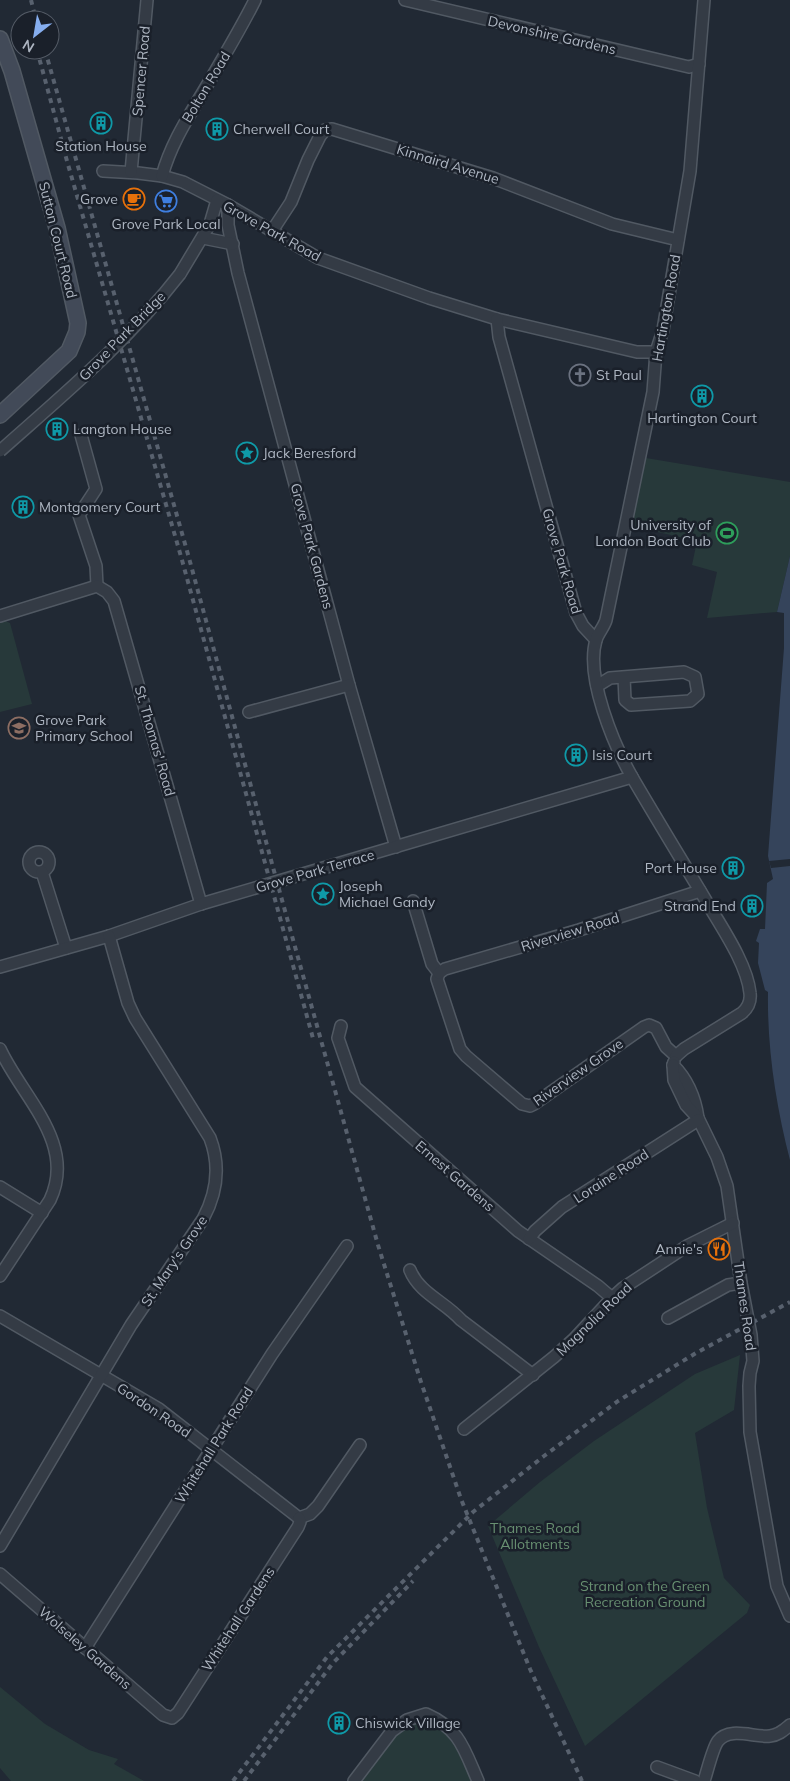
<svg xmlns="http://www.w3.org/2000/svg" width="790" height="1781" viewBox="0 0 790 1781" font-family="Mulish,sans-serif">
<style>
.green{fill:#27393a}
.water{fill:#35445b}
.pier{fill:#212934}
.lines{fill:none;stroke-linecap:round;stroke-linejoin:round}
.street-casing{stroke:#515963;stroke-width:14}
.secondary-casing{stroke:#515963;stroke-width:18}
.street{stroke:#343b45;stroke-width:11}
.secondary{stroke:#424a58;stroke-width:15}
.rail{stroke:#58616e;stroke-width:4;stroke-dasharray:5 5;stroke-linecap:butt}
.street-bridge-casing{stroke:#515963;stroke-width:14;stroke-linecap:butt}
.street-bridge{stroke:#343b45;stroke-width:11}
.labels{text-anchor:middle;stroke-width:5;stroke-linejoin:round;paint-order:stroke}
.street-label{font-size:14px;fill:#aeb6c2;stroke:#1a202a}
.poi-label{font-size:14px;fill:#aeb6c2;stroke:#1a202a;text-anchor:start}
.park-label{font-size:14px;fill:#689071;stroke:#1a202a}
</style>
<rect width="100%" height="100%" fill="#212934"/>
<g class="green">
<polygon points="646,458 790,482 790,556 777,612 707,618 717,572 692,565 697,541 631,526"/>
<polygon points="1,619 10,623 32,704 0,712 0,620"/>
<polygon points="740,1355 734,1410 695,1433 707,1508 724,1578 750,1605 747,1613 585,1746 539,1647 488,1526 540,1482 594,1441 695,1374"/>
<polygon points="0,1687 45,1724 89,1750 118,1759 114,1764 144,1781 11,1781 0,1768"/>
<polygon points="425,1709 441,1722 480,1781 354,1781 387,1732"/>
</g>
<path class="water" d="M790 556V1160C776 1106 767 1048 768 992L765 990 758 963 759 943 756 941 760 929H765L767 883 773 879 768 856 784 648V613L777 612Z"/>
<polygon class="pier" points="790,859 790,866 771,868 769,861"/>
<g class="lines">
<g class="street-casing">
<g id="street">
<polyline points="405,0 689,67 699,64"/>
<polyline points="103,171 138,173 162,176 183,182 228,205 318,258 429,298 497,319 637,352 656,352"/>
<polyline points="131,172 147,0"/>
<path d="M162 176C171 143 189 116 206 87 223 58 240 30 255 0"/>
<polyline points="228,205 228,225 238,273 349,685 396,847"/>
<polyline points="272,231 291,202 308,160 320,136 325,130 332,129 493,178 612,224 678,240"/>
<polyline points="203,238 233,244"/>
<polyline points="180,274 210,224 217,200"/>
<polyline points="497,319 499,337 576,613 583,626 596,640"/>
<polyline points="81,435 96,489 79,515 96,566 97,586"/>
<polyline points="0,616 97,586 107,592 114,601 201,904"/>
<polyline points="597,686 610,678 684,672 695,677 698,694 690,701 631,705 625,700 624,677"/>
<polyline points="249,712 349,685"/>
<circle cx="39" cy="862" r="10"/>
<polyline points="42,872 66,948"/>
<polyline points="413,901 432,964 439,973 437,979 460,1049 466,1056 522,1104 530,1106 534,1104 644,1027 649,1025 656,1028 666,1047 676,1056"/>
<polyline points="0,967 109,936 201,904 632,777"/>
<polyline points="439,973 445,969 579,930 700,891"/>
<polyline points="341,1026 338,1038 355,1087 518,1231 598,1286 612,1298"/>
<path d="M0 1049C22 1097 77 1143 50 1200L0 1276"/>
<path d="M676 1056 684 1049 742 1013C749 1007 751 1001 750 993 747 963 720 925 705 899 681 859 656 818 632 777 614 745 585 677 596 640 598 633 604 627 606 620L653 392 656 352 663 330 690 171 704 0"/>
<path d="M674 1062 673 1065C688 1080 695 1097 698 1118"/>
<polyline points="673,1065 674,1080 686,1105 698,1118 717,1157 727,1186 741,1283 751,1335 753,1361 750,1373 749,1386 750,1432 777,1586 790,1616"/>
<polyline points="0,1187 42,1213"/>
<polyline points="529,1239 535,1231 562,1207 698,1120"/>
<path d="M410 1270C419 1293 445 1302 461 1320L533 1375"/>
<polyline points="0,1316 159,1409 299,1518"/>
<polyline points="668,1318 728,1285 741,1283"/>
<polyline points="464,1429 554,1357 574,1339 612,1298 623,1288 687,1246 733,1223"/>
<polyline points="299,1518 310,1514 318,1506 360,1445"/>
<path d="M0 1546 131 1325 203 1219C217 1193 221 1167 210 1138L135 1018 128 1003 109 936"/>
<polyline points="0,1574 163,1715 172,1718 178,1713 298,1527 300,1522 299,1518"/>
<polyline points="85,1648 272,1354 347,1246"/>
<polyline points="657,1767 695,1781"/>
<path d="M354 1781 392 1731 407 1720 426 1714C460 1729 464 1749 478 1781"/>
<path d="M704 1781C707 1772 713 1747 718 1741 730 1726 755 1738 770 1736 779 1735 784 1730 790 1725"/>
</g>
</g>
<g class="secondary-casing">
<polyline id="secondary" points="0,39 12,71 57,228 78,323 77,332 69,351 0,415"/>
</g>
<use href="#street" class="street"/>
<use href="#secondary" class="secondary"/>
<g class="rail">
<polyline points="31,0 36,20"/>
<polyline points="37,50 67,161 182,560 314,1042"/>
<polyline points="45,50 189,558 277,882 378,1245 420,1379 461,1499 530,1669 582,1781"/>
<polyline points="233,1781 327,1657 473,1512 544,1456 618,1401 696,1353 790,1302"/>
<polyline points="244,1781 333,1663 413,1581"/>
</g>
<g class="street-bridge-casing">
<path id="street-bridge" d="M0 451C63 395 128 341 180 274"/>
</g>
<use href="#street-bridge" class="street-bridge"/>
</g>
<defs>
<g id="building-ring" transform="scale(1.125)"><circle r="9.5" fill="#1a202a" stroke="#0f9aa8" stroke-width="1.5"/><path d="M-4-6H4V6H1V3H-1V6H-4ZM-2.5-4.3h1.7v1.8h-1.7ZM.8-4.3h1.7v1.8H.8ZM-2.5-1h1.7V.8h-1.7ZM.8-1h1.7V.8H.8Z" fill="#0f9aa8"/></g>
<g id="cafe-ring" transform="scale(1.125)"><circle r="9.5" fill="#1a202a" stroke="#e8710a" stroke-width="1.5"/><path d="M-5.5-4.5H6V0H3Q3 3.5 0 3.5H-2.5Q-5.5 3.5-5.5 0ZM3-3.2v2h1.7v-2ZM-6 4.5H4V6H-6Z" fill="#e8710a"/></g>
<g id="supermarket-ring" transform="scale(1.125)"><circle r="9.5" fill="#1a202a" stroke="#3f7fe0" stroke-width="1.5"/><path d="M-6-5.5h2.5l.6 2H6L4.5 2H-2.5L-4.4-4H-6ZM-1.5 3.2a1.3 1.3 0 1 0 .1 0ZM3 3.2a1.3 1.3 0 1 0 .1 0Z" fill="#3f7fe0"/></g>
<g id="church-ring" transform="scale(1.125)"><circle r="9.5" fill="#1a202a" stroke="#6b7280" stroke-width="1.5"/><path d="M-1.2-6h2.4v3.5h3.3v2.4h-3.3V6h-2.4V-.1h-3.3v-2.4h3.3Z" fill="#6b7280"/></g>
<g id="sight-ring" transform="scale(1.125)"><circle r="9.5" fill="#1a202a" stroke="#0f9aa8" stroke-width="1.5"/><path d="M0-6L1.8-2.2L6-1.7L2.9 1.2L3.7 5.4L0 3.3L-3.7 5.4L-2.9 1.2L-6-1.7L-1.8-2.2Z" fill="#0f9aa8"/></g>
<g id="stadium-ring" transform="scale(1.125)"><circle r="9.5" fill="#1a202a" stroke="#2e9e5b" stroke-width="1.5"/><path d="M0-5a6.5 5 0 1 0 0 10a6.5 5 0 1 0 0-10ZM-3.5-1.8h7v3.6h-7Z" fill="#2e9e5b"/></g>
<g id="school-ring" transform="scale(1.125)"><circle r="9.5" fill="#1a202a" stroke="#8d6e63" stroke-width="1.5"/><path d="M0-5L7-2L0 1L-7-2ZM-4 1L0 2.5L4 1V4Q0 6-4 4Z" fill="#8d6e63"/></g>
<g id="restaurant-ring" transform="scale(1.125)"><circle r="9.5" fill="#1a202a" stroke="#e8710a" stroke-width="1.5"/><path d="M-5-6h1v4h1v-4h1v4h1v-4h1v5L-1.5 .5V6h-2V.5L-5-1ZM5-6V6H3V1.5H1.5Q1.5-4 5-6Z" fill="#e8710a"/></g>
</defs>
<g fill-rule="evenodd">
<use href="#building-ring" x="101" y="123"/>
<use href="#building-ring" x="217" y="129"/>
<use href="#cafe-ring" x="134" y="199"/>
<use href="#supermarket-ring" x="166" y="201"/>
<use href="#church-ring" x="580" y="375"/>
<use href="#building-ring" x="702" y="396"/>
<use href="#building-ring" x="57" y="429"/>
<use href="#sight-ring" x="247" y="453"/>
<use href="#building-ring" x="23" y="507"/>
<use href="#stadium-ring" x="727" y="533"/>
<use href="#school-ring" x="19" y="728"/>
<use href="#building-ring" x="576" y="755"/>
<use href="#building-ring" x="733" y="868"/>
<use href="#sight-ring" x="323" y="894"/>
<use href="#building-ring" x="752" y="906"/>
<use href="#restaurant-ring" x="719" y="1249"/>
<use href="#building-ring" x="339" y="1723"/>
</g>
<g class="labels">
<g class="street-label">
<text transform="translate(552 35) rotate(13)" y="5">Devonshire Gardens</text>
<text transform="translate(141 71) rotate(-85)" y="5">Spencer Road</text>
<text transform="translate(206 87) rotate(-59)" y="5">Bolton Road</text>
<text transform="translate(448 164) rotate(17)" y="5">Kinnaird Avenue</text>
<text transform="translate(272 231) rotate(29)" y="5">Grove Park Road</text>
<text transform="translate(58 240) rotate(76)" y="5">Sutton Court Road</text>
<text transform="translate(666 308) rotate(-80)" y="5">Hartington Road</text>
<text transform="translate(122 336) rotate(-46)" y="5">Grove Park Bridge</text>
<text transform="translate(312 546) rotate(75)" y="5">Grove Park Gardens</text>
<text transform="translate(562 561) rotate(74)" y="5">Grove Park Road</text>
<text transform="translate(155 741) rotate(74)" y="5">St. Thomas' Road</text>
<text transform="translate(315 871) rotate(-16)" y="5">Grove Park Terrace</text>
<text transform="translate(570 932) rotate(-17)" y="5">Riverview Road</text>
<text transform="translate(578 1072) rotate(-35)" y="5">Riverview Grove</text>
<text transform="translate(455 1176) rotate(41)" y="5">Ernest Gardens</text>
<text transform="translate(611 1176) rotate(-33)" y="5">Loraine Road</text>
<text transform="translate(174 1261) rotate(-56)" y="5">St. Mary's Grove</text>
<text transform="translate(745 1306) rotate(82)" y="5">Thames Road</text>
<text transform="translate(594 1319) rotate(-44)" y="5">Magnolia Road</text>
<text transform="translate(154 1410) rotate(34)" y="5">Gordon Road</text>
<text transform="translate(214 1445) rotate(-58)" y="5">Whitehall Park Road</text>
<text transform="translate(238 1619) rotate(-57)" y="5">Whitehall Gardens</text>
<text transform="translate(85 1648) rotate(41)" y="5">Wolseley Gardens</text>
</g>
<g class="poi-label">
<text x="233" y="134">Cherwell Court</text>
<text x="101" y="151" text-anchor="middle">Station House</text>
<text x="118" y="204" text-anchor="end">Grove</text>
<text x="166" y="229" text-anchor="middle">Grove Park Local</text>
<text x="596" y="380">St Paul</text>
<text x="702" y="423" text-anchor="middle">Hartington Court</text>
<text x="73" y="434">Langton House</text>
<text x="263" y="458">Jack Beresford</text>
<text x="39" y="512">Montgomery Court</text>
<text x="711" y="530" text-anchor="end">University of<tspan x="711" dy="16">London Boat Club</tspan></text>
<text x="35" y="725">Grove Park<tspan x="35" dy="16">Primary School</tspan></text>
<text x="592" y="760">Isis Court</text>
<text x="717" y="873" text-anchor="end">Port House</text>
<text x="339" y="891">Joseph<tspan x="339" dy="16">Michael Gandy</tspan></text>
<text x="736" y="911" text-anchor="end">Strand End</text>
<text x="703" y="1254" text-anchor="end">Annie's</text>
<text x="355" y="1728">Chiswick Village</text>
</g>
<g class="park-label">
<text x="535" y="1533">Thames Road<tspan x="535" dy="16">Allotments</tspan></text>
<text x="645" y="1591">Strand on the Green<tspan x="645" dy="16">Recreation Ground</tspan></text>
</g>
</g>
<g transform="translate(35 35) rotate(211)"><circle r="24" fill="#1a202a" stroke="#555c67"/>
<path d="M0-4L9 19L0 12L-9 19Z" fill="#86aeef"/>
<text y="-8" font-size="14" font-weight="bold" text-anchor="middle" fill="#aeb6c2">N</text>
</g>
</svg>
